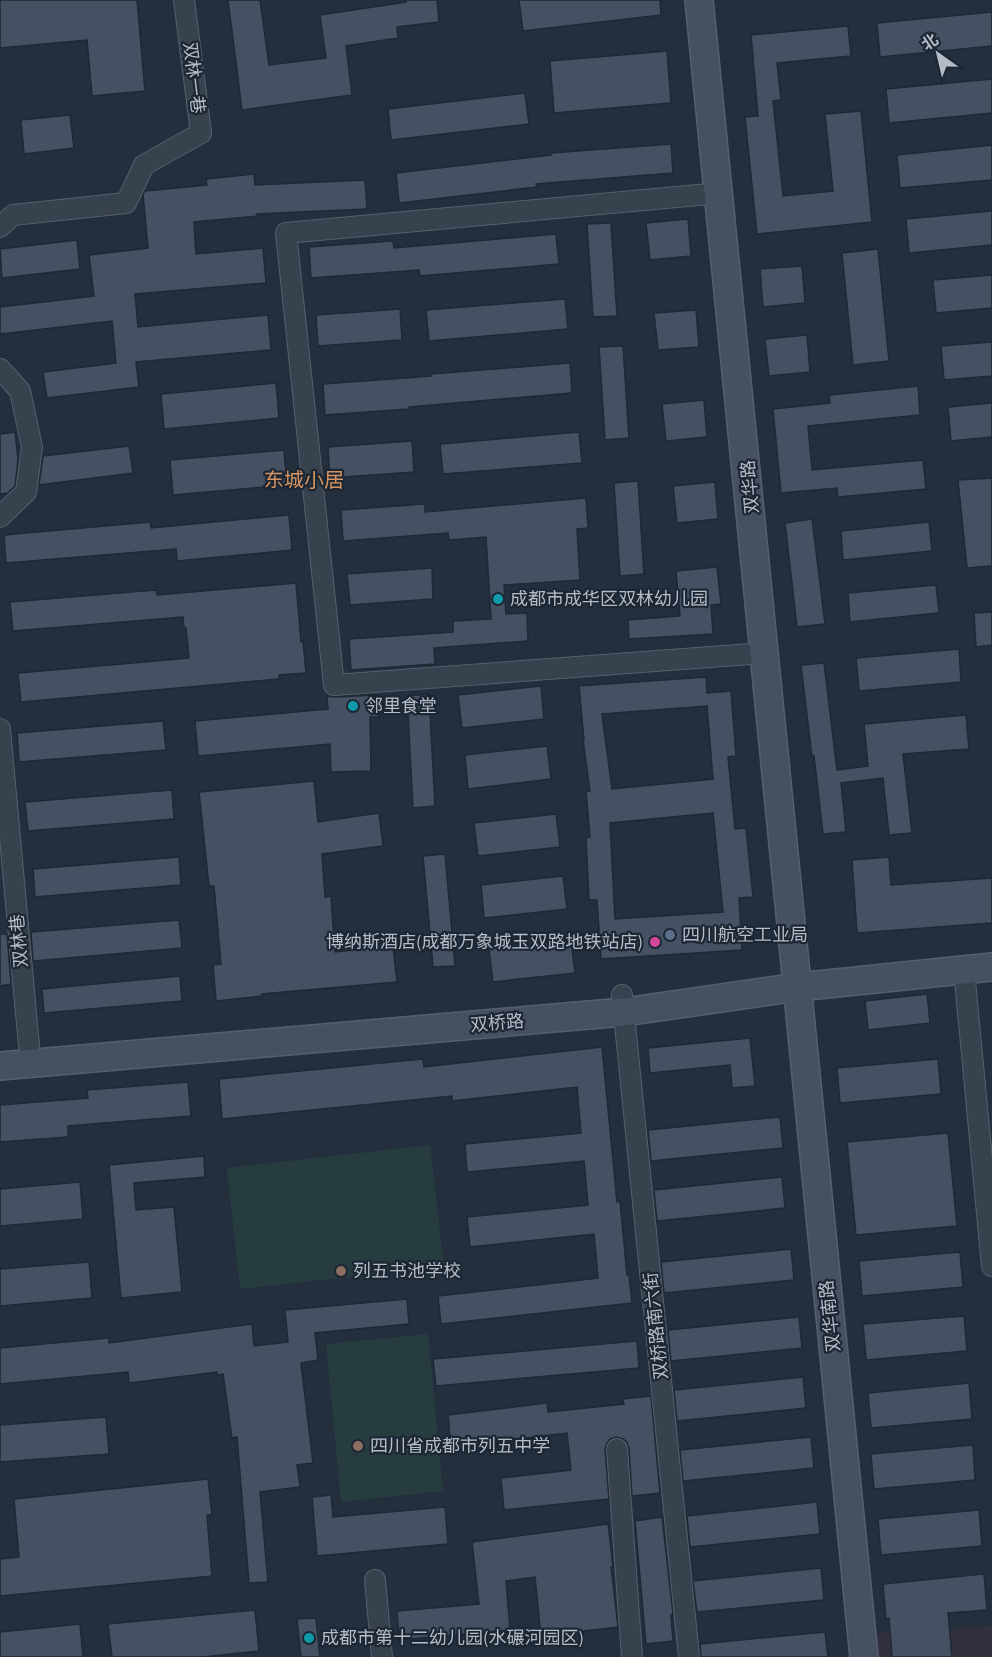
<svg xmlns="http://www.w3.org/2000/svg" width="992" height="1657" viewBox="0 0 992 1657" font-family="'Source Sans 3','Noto Sans SC',sans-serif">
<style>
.medical{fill:#32303f}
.green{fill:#263c3f}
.building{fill:#455162;stroke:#1f2835;stroke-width:1.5;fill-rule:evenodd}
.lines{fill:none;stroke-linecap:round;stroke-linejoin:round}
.street-casing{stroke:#565f6c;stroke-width:22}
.secondary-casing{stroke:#565f6c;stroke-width:30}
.street{stroke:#38414e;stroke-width:20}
.secondary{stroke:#465061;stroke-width:27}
.culture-dot{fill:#0f9aa8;stroke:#1d2633;stroke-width:2}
.service-dot{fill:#5c6f8a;stroke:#1d2633;stroke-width:2}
.hotel-dot{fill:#d1479c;stroke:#1d2633;stroke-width:2}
.education-dot{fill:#8d6e63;stroke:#1d2633;stroke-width:2}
.labels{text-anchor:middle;stroke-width:4.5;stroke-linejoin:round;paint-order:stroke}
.street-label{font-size:18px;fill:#b4bcc9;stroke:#1d2633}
.poi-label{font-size:18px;fill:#b4bcc9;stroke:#1d2633;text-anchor:start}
.neighbourhood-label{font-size:20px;fill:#d59563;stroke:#1d2633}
</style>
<rect width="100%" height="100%" fill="#242f3e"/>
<polygon class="medical" points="992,1626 992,1657 879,1657 876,1633"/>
<g class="green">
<polygon points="430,1145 444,1266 240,1289 227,1168"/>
<polygon points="428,1334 443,1491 341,1502 326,1344"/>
</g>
<g class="building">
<polygon points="0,0 137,0 145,91 92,96 87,40 0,48"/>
<polygon points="228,0 260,0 269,65 326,58 320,15 406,2 406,0 437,0 439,22 397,27 398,38 346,46 352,95 242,110"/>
<polygon points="519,0 660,0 661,15 523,31"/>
<polygon points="992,12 992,46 880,57 877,23"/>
<polygon points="848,26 851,56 777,63 781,100 773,101 783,196 833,191 825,114 861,111 872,222 757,234 745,117 758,116 751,35"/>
<polygon points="667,51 671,103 554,113 550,61"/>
<polygon points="992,79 992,113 889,123 886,89"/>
<polygon points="525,93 529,124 391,140 388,109"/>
<polygon points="70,115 74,148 24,154 21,120"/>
<polygon points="671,144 673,173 536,184 537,187 399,203 396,173 551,155 551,153"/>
<polygon points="992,145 992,180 900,188 897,155"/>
<polygon points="254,174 255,185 365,180 367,209 257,214 258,216 194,222 196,254 263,248 266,283 135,294 138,327 268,315 271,350 136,362 139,387 47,398 43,372 116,363 112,321 0,334 0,307 94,296 89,255 148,248 143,194 145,191 207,185 206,179"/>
<polygon points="992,211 992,245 909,253 906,219"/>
<polygon points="688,219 691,256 650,260 646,223"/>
<polygon points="611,223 617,316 593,317 587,224"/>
<polygon points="556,234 559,264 420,276 419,270 311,278 309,247 393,241 394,248"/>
<polygon points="77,240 80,269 2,278 0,249"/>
<polygon points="878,249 889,361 853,365 842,253"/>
<polygon points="802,266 805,303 763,307 760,269"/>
<polygon points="992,275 992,308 936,313 933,280"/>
<polygon points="565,299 568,329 429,341 426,310"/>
<polygon points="400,309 402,340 318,346 316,315"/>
<polygon points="696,310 699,347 658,350 654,313"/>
<polygon points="807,335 810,372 769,376 765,339"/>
<polygon points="992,342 992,376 944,380 941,346"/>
<polygon points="623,346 629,438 605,440 599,347"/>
<polygon points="570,363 572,393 409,407 409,409 325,415 323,384 431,376 431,374"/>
<polygon points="276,383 279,418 164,429 161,394"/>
<polygon points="918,386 920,415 808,426 812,470 923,460 926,489 838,497 837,488 781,493 773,409 830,403 829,395"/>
<polygon points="704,400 707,437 666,441 662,404"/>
<polygon points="992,403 992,437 951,441 948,407"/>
<polygon points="15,432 18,459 15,486 8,493 0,494 0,434"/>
<polygon points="579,432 582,463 443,474 440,444"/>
<polygon points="412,441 414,472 330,478 328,447"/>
<polygon points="129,446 133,473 39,485 43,456"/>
<polygon points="284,450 287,485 173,495 170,460"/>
<polygon points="992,478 992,566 967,568 958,480"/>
<polygon points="638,481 644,574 620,576 614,483"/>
<polygon points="715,482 718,519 677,523 673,486"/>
<polygon points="586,498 588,528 577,529 580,580 504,585 506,614 527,613 528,641 434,648 435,664 351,670 349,639 453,632 453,621 491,619 486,537 449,540 448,533 343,541 341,510 425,504 425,512"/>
<polygon points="289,515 292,550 177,561 176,549 6,563 4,535 150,522 151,528"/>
<polygon points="812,519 825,624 797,627 785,523"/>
<polygon points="929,522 932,551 843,560 841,531"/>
<polygon points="717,567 721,604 711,605 713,634 629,639 628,620 680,616 676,571"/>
<polygon points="432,568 433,599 350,605 347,574"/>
<polygon points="296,583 301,642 303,641 306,673 279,675 279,679 21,702 18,673 189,658 186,628 184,628 183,617 13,631 10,602 156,590 157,595"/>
<polygon points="936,585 939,613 850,622 848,593"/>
<polygon points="992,612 992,645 976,647 974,613"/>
<polygon points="959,649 961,682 859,691 856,658"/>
<polygon points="824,663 837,770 868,766 864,724 966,715 969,749 903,754 912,833 889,835 883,778 841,783 846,832 823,834 814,756 812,757 801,665"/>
<path d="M706 677 707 693 731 691 736 756 728 757 735 829 746 828 753 897 739 898 742 950 601 959 597 900H589L586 838 590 837 586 791H590L583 740H584L579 686ZM707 706 713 779 612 789 602 714ZM713 813 723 912 615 919 610 823Z"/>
<polygon points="541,686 544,719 462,728 458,695"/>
<polygon points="429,694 435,806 413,808 407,696"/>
<polygon points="378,695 379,717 370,717 371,771 331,772 330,744 198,756 195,721 328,709 327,696 335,697"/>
<polygon points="163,721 166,750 19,762 17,733"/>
<polygon points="547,746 551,779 468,789 465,755"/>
<polygon points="314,781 318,822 379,813 383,846 322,854 325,897 331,896 335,952 393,946 397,982 262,994 262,996 216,1001 213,965 221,964 214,886 209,886 199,792"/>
<polygon points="172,790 174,819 28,831 25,802"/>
<polygon points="556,814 560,847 478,856 474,823"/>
<polygon points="445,854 455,966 433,967 423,856"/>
<polygon points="179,857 181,885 35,897 33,869"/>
<polygon points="889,857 891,885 992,878 992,923 857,933 852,860"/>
<polygon points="563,876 567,909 484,918 481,885"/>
<polygon points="179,920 182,948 33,961 31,932"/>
<polygon points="0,934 7,934 11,984 0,986"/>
<polygon points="571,940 575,973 493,982 489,949"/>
<polygon points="180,976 182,1001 44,1013 42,989"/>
<polygon points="927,994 930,1023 868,1030 865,1001"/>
<polygon points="750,1038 755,1086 732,1088 730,1065 650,1073 648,1048"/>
<polygon points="602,1047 617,1202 620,1201 627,1275 629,1275 632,1303 441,1324 438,1296 598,1278 594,1234 470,1247 467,1217 588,1205 584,1161 467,1172 465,1144 581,1133 577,1087 452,1101 452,1096 222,1119 219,1079 423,1059 424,1067"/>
<polygon points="938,1059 941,1094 840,1103 837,1068"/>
<polygon points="188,1082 191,1116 68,1126 68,1137 0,1142 0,1105 88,1098 87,1090"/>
<polygon points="780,1117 783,1148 651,1161 648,1130"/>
<polygon points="948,1133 957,1226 856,1235 847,1142"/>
<polygon points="204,1156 205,1177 134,1183 136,1210 174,1207 182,1292 121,1298 109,1165"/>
<polygon points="782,1177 785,1208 657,1221 654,1190"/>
<polygon points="80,1182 83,1219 0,1226 0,1189"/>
<polygon points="791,1249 794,1280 664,1293 661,1262"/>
<polygon points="960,1252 963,1287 862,1296 859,1261"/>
<polygon points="89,1262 92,1298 0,1306 0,1269"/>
<polygon points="407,1299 409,1324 315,1333 318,1360 301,1363 313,1463 297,1465 300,1487 260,1492 268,1582 249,1583 237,1437 232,1438 223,1374 217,1375 217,1372 129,1383 128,1372 0,1384 0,1348 109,1338 109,1343 252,1324 254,1346 288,1342 285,1310"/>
<polygon points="964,1316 967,1351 866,1360 863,1324"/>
<polygon points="799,1317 802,1348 671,1361 668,1330"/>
<polygon points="637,1341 639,1368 436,1386 433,1359"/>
<polygon points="803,1377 806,1408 677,1421 674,1390"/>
<polygon points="969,1383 972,1419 871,1428 868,1393"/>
<polygon points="651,1396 660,1493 632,1496 629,1448 627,1442 623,1439 616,1437 610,1439 607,1443 605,1449 609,1499 504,1510 501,1478 571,1470 567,1433 451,1447 448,1415 547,1403 548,1412 624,1404 623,1399"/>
<polygon points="106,1417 109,1454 0,1462 0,1425"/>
<polygon points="811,1437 814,1468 683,1481 680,1450"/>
<polygon points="973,1445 975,1480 874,1489 871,1454"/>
<polygon points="208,1479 212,1515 207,1515 212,1576 0,1596 0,1559 19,1557 14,1499"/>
<polygon points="331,1495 333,1517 445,1507 448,1544 317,1556 312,1497"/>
<polygon points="817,1502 820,1534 690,1547 687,1516"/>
<polygon points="979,1510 982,1546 881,1555 878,1519"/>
<polygon points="662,1517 673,1614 671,1615 673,1641 646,1644 635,1521"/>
<polygon points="608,1524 613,1567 611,1567 618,1627 541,1636 535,1577 506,1581 510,1630 399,1640 397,1611 479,1604 472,1542"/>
<polygon points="821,1568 824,1600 697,1612 693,1581"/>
<polygon points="984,1574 987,1610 948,1613 952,1657 892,1657 889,1618 886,1619 883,1584"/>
<polygon points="255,1610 259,1651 203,1657 112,1657 108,1624"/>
<polygon points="316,1618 320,1657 301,1657 297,1619"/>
<polygon points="80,1624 83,1657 0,1657 0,1632"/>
<polygon points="825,1632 828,1657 701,1657 700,1644"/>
</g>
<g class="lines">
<g class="street-casing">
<g id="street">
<polyline points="720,193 286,233 334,685 765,653"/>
<polyline points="0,227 13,215 126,203 144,165 201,133 184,0"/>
<polyline points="0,369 20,391 32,447 26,492 0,517"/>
<polyline points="0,729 29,1046"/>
<polyline points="964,970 992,1266"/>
<polyline points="622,995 689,1657"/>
<polyline points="617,1449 632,1657"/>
<polyline points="375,1580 382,1657"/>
</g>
</g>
<g class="secondary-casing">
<g id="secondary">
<path d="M699 0C759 552 809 1105 864 1657"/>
<polyline points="0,1066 624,1012 798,987 992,967"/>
</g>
</g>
<use href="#street" class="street"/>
<use href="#secondary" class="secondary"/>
</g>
<g class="culture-dot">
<circle cx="498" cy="599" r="6"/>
<circle cx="353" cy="706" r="6"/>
<circle cx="309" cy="1638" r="6"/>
</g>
<circle class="service-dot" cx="670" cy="935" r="6"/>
<circle class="hotel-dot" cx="655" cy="942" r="6"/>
<g class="education-dot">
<circle cx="341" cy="1271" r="6"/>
<circle cx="358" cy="1446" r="6"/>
</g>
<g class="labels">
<g class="street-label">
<text transform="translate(194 78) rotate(83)" y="6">双林一巷</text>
<text transform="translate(750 487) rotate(-95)" y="6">双华路</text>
<text transform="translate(19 941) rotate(-95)" y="6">双林巷</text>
<text transform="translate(497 1023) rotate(-5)" y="6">双桥路</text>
<text transform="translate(830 1316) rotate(-96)" y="6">双华南路</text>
<text transform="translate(656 1326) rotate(-96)" y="6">双桥路南六街</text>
</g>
<g class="poi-label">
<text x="510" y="605">成都市成华区双林幼儿园</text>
<text x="365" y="712">邻里食堂</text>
<text x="682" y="941">四川航空工业局</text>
<text x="643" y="948" text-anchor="end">博纳斯酒店(成都万象城玉双路地铁站店)</text>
<text x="353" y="1277">列五书池学校</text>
<text x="370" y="1452">四川省成都市列五中学</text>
<text x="321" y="1644">成都市第十二幼儿园(水碾河园区)</text>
</g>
<g class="neighbourhood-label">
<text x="304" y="487">东城小居</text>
</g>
</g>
<g transform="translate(938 54) rotate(326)" stroke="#1d2633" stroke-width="4.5" paint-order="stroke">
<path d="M0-4.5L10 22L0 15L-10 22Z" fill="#b4bcc9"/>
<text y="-9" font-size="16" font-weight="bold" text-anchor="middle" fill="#b4bcc9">北</text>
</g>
</svg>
